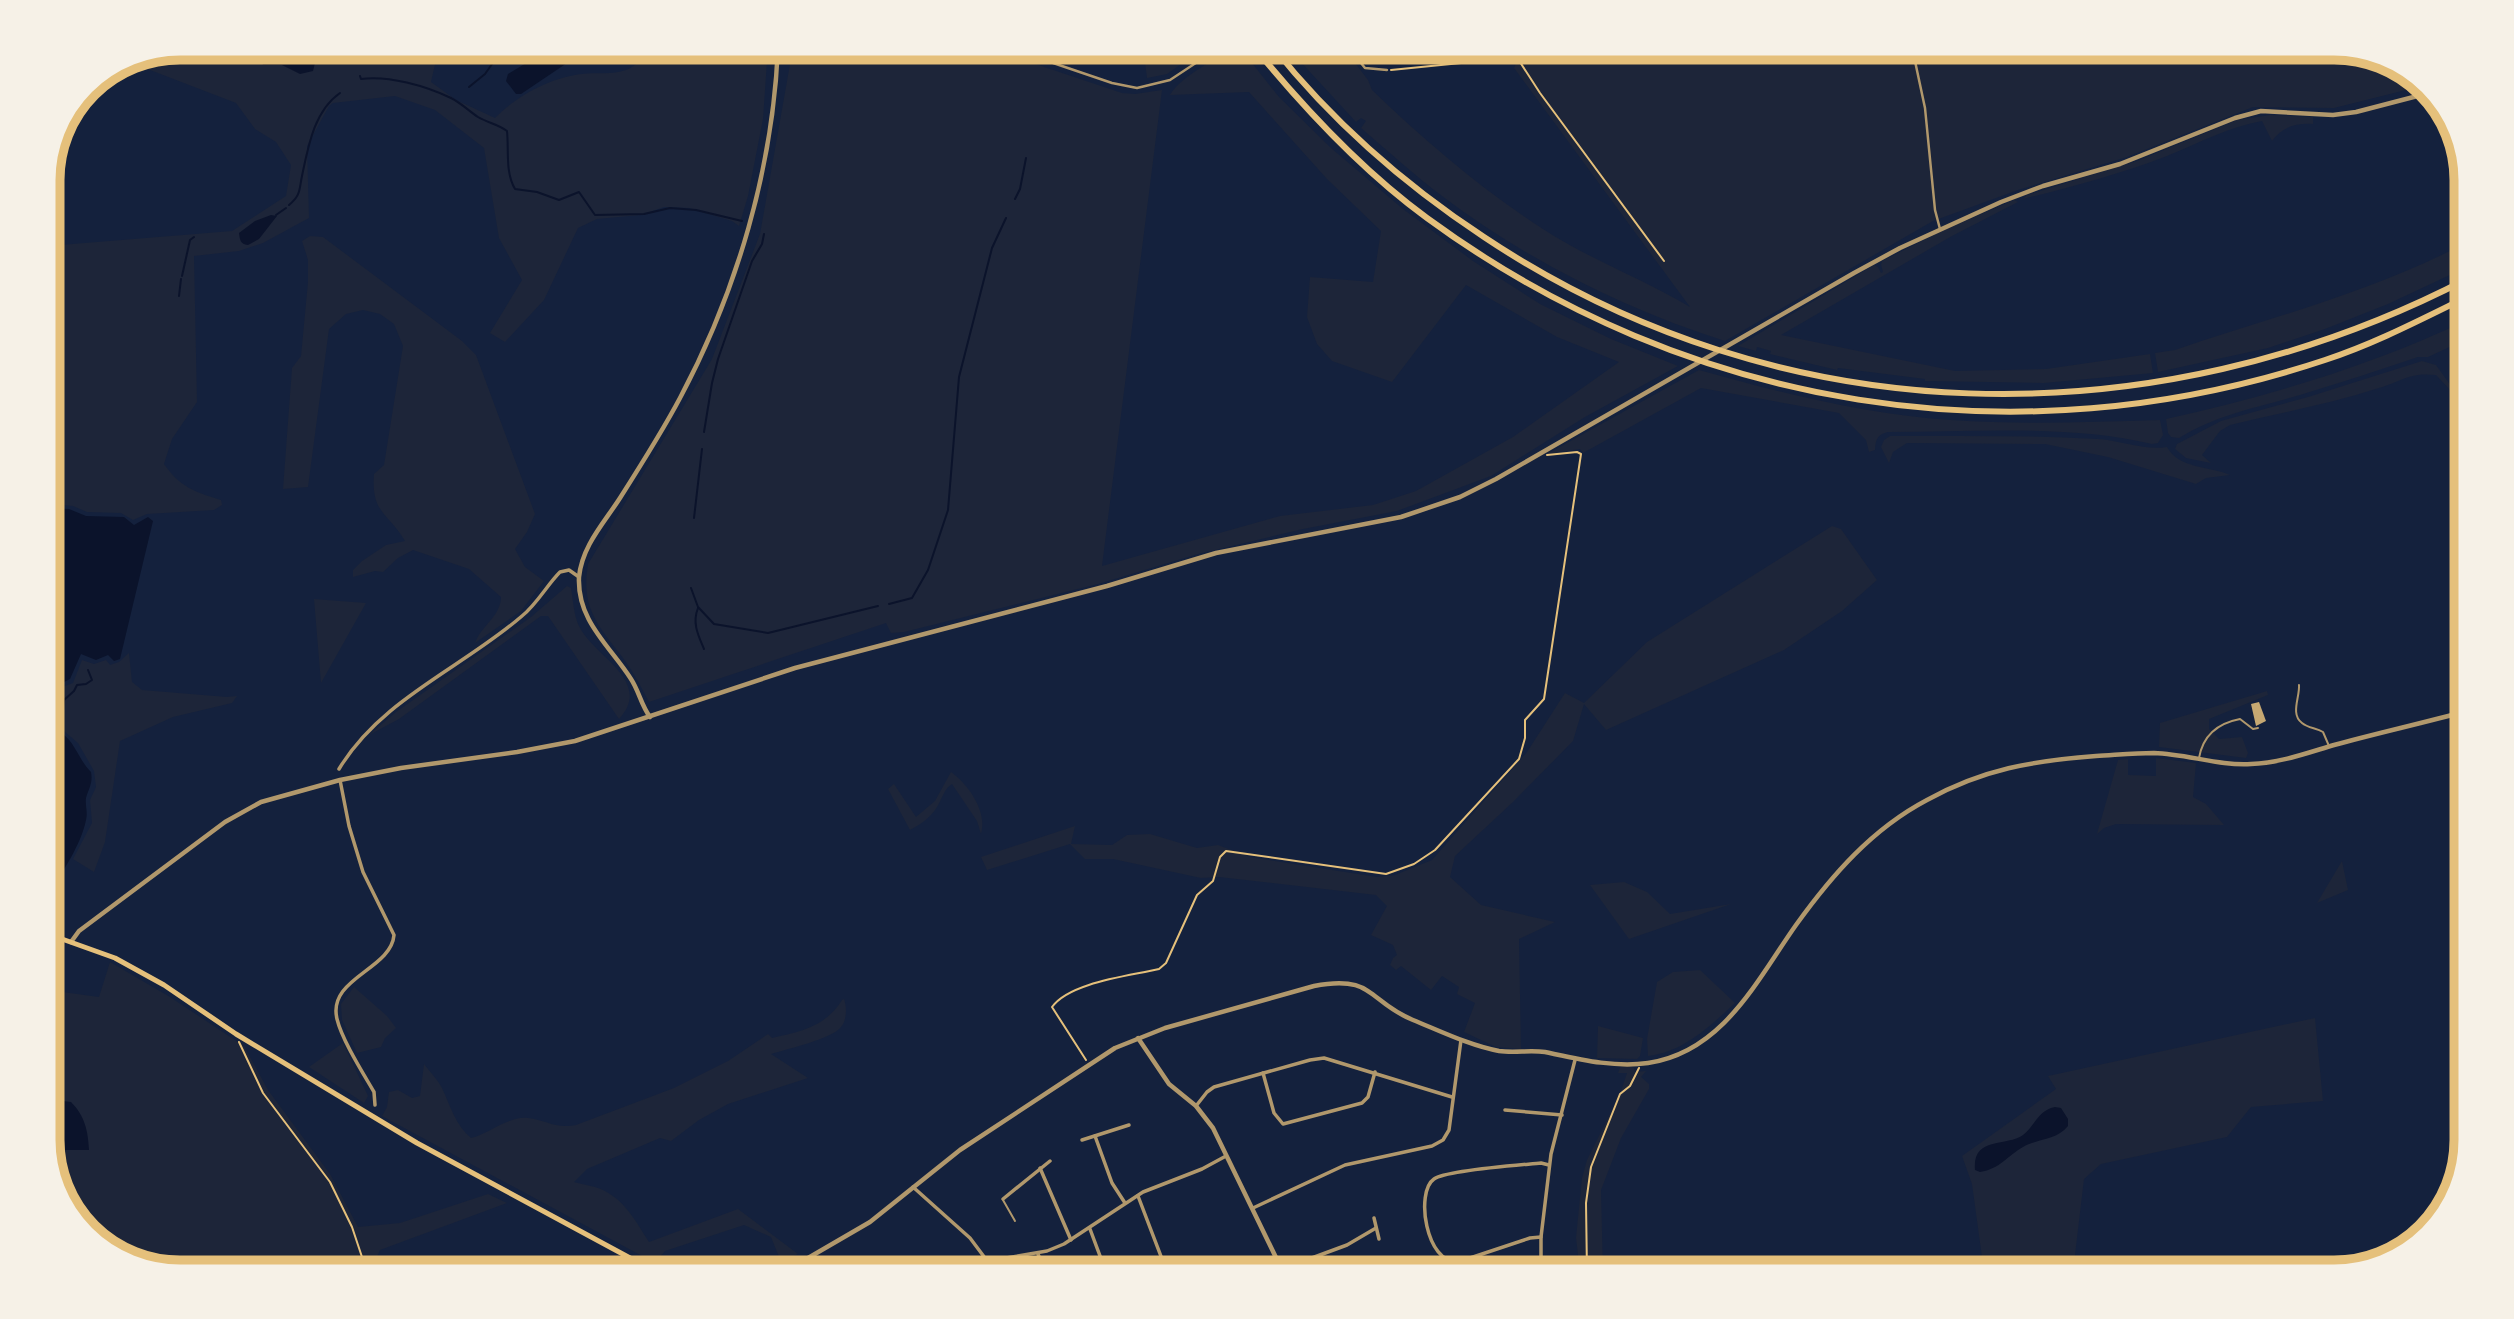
<svg xmlns="http://www.w3.org/2000/svg" width="2514" height="1319" viewBox="0 0 2514 1319" font-family="Overpass,sans-serif">
<style>
.green{fill:#1d2539}
.water{fill:#0b132b}
.lines{fill:none;stroke-linecap:round;stroke-linejoin:round}
.stream{stroke:#0b132b;stroke-width:2}
.building{fill:#c6a872}
.path{stroke:#e5c07b;stroke-width:2}
.service{stroke:#b1986c;stroke-width:2}
.pedestrian{stroke:#b1986c;stroke-width:2.5}
.minor{stroke:#b1986c;stroke-width:3.5}
.tertiary{stroke:#b1986c;stroke-width:4.5}
.primary{stroke:#e5c07b;stroke-width:5}
.motorway{stroke:#e5c07b;stroke-width:6}
.rim{fill:none;stroke:#e5c07b;stroke-width:9}
</style>
<rect width="100%" height="100%" fill="#14213d"/>
<g class="green">
<path d="M180 47H439L431 82 456 100 495 118C516 96 552 77 582 74 596 72 612 75 626 70 638 65 646 56 656 47H768L763 119 748 196 739 226 732 221 689 208 664 207 641 215 597 219 578 228 544 300 505 342 490 333 522 280 499 238 484 148 435 110 395 96 333 103 329 106 307 146 309 218 263 243 239 251 194 256 197 402 172 439 164 464C180 487 195 492 221 500L222 505 214 510 147 514 133 520 121 513 87 512 73 506 48 504V246L232 231 286 196 291 165 276 142 255 129 236 103 124 60 129 57Z"/>
<path d="M793 47H832L879 55 880 47H985L1122 93 1135 94 1162 90 1102 566 1280 516 1373 505 1416 491 1513 437 1619 362 1557 337 1466 285 1392 382 1332 361 1317 344 1307 317 1310 277 1373 282 1381 231 1327 179 1249 92 1170 95C1181 76 1219 56 1240 48L1279 97 1331 148 1403 209 1473 261 1540 304 1611 339 1678 366 1585 417 1491 476 1397 511 1303 529 1198 554 1098 584 904 632 891 633 886 623 649 702C640 685 632 669 620 654 596 623 581 606 588 564L712 359 760 234Z"/>
<polygon points="1143,47 1205,47 1167,74 1147,78"/>
<path d="M1287 47H1343L1368 80 1372 90C1425 141 1481 189 1543 229 1589 259 1643 279 1690 307L1514 68 1522 49 1545 47H2334L2393 61 2422 86 2334 108 2253 107 2127 157 2018 190 1933 221 1725 341C1624 309 1527 260 1442 196 1414 175 1388 151 1361 128L1366 121 1361 118 1356 122Z"/>
<path d="M2270 115 2313 117V124C2296 123 2282 127 2272 141L2262 121C2228 127 2199 143 2167 156 2120 174 2072 187 2023 199L2027 195 2137 161 2237 120Z"/>
<polygon points="2014,200 2018,202 1952,236 1781,335 1955,371 2046,369 2150,354 2153,373 2044,383 1925,381 1925,379 1838,368 1837,370 1770,354 1771,351 1757,347 1756,351 1738,346 1874,265 1878,267 1881,273 1883,272 1881,265 1882,261 1942,231"/>
<path d="M310 236 323 237 462 341 476 355 535 514 527 532 515 549 525 567 544 581 521 611 475 643C481 626 501 616 501 597L469 569 413 550 398 558 383 572 375 571 353 577V570L362 561 386 545 405 541C388 512 371 514 374 474L384 465 403 346 394 324 380 314 363 310 346 314 329 329 308 487 283 489 292 368 301 356 308 282V260L302 241Z"/>
<path d="M2467 242V267L2388 304 2325 329 2268 348 2158 372 2155 353 2175 350C2272 317 2376 291 2467 242Z"/>
<path d="M2467 320V339L2428 357H2418C2379 370 2340 383 2300 395 2256 408 2218 414 2179 438L2171 437 2168 433 2166 419C2269 396 2371 366 2467 320Z"/>
<path d="M2422 361 2436 365 2467 408 2436 375C2410 372 2402 381 2379 388 2330 404 2279 413 2230 425L2220 431 2202 455 2211 463 2186 458 2175 449 2177 444 2221 421 2308 397Z"/>
<path d="M1699 370C1781 393 1864 414 1951 420 2020 425 2090 422 2160 420L2163 435 2158 443 2152 444C2070 424 1973 432 1888 432 1877 435 1876 439 1875 450L1869 452 1866 440 1839 413 1701 388 1583 453 1580 449 1547 454Z"/>
<path d="M1890 436C1959 436 2028 435 2097 439 2120 440 2145 451 2167 447 2179 469 2210 466 2230 475L2206 478 2196 484 2108 457 2045 444 1907 443 1893 452 1889 463 1881 447 1884 440Z"/>
<polygon points="1832,526 1841,529 1877,580 1842,611 1784,650 1606,730 1584,704 1573,741 1513,802 1455,856 1450,877 1481,905 1555,922 1519,939 1521,1049 1496,1047 1464,1032 1475,1003 1457,994 1459,987 1442,976 1431,990 1401,966 1396,970 1390,965 1393,958 1397,955 1393,945 1371,935 1387,906 1376,895 1219,877 1201,878 1113,859 1085,859 1070,844 987,870 981,857 1075,826 1071,844 1112,845 1127,835 1150,834 1197,848 1218,845 1250,857 1377,877 1395,875 1432,860 1527,752 1565,693 1584,703 1647,642"/>
<path d="M567 586 571 588C573 600 574 616 579 626 594 657 654 681 619 719L548 616H541L399 719 369 735 396 712 531 617Z"/>
<polygon points="314,599 366,603 321,683"/>
<polygon points="129,653 132,682 142,690 227,697 237,696 232,703 173,717 120,741 105,842 94,872 73,859 92,823 90,800 96,787 94,771 78,743 64,731 61,719 52,721 48,719 48,692 73,683 82,660 94,664 106,660 110,665 119,662"/>
<polygon points="2267,691 2268,695 2209,719 2209,729 2219,739 2242,737 2248,753 2246,758 2159,747 2160,723"/>
<polygon points="2156,758 2196,763 2193,797 2206,804 2224,825 2116,824 2104,828 2097,834 2118,760 2128,759 2128,775 2156,776"/>
<path d="M951 772C968 784 988 812 981 834L977 821 952 784C944 789 942 799 937 807 930 818 921 824 910 830L888 789 894 784 916 817 935 801Z"/>
<polygon points="2342,861 2348,890 2317,903"/>
<polygon points="1624,882 1647,892 1670,914 1731,904 1629,939 1590,885"/>
<polygon points="110,962 170,997 244,1046 268,1090 330,1174 358,1227 400,1223 488,1194 507,1203 380,1250 372,1269 362,1268 356,1272 180,1272 121,1258 84,1226 85,1218 66,1185 58,1179 48,1149 48,1142 63,1150 63,1101 54,1092 55,1072 48,1055 48,990 99,997"/>
<path d="M1700 970 1735 1003C1710 1026 1684 1052 1648 1056L1647 1039 1657 982 1673 972Z"/>
<polygon points="354,987 387,1016 396,1028 385,1038 381,1047 357,1053 342,1020 341,1004"/>
<path d="M844 999C847 1007 847 1020 841 1027 832 1039 787 1049 771 1054L808 1078 728 1104 699 1120 671 1141 660 1138 587 1169 574 1182C580 1184 588 1185 595 1187 622 1195 635 1220 649 1242L738 1209 798 1254 781 1262 771 1237 744 1225 665 1251 655 1263 382 1116 387 1107 389 1092 398 1090 412 1098 420 1096 424 1064C430 1072 438 1080 442 1088 450 1105 456 1126 471 1138 489 1134 508 1116 528 1118 546 1120 555 1129 576 1125L674 1088 728 1061 768 1034 772 1038C802 1031 825 1027 842 1000Z"/>
<polygon points="2315,1018 2323,1101 2251,1107 2227,1137 2101,1164 2084,1179 2073,1272 1984,1272 1972,1184 1962,1156 2056,1089 2048,1076"/>
<polygon points="1598,1026 1643,1038 1640,1056 1637,1059 1597,1058"/>
<polygon points="343,1043 368,1096 364,1103 309,1067"/>
<polygon points="1621,1065 1630,1065 1634,1068 1635,1072 1646,1071 1641,1077 1649,1084 1649,1089 1621,1138 1601,1190 1603,1272 1580,1272 1576,1238 1582,1178 1587,1160 1620,1094 1627,1073 1618,1073"/>
</g>
<g class="water">
<polygon points="319,47 313,71 300,74 282,65 263,65 257,54 238,51 219,62 176,48"/>
<polygon points="553,47 560,50 567,63 521,94 516,94 506,81 508,74"/>
<path d="M271 215 277 216 259 239 248 245C240 244 240 240 239 233L255 221Z"/>
<polygon points="48,508 69,509 86,516 124,517 134,525 148,517 153,521 120,659 114,661 108,655 96,660 81,654 70,679 50,689 48,688"/>
<path d="M54 723H56C61 735 68 736 74 747 80 756 83 764 91 772 93 783 89 788 86 798 85 805 88 813 86 820 81 845 62 873 48 894V839L56 821 64 787C63 777 55 772 48 768V726Z"/>
<path d="M48 1055 55 1072 54 1092 63 1101 71 1102C85 1116 88 1131 89 1150H63L48 1142Z"/>
<path d="M2055 1107 2061 1108 2068 1119V1126C2056 1141 2038 1138 2023 1147 2007 1156 2000 1169 1980 1172L1975 1170C1972 1136 2006 1147 2023 1135 2035 1126 2038 1110 2055 1107Z"/>
</g>
<g class="lines">
<g class="stream">
<path d="M360 76 361 79C388 75 426 86 451 98 461 103 469 111 478 117 488 123 498 124 507 131 509 150 505 172 515 189L537 192 559 200 579 192 595 215 644 214 670 208 696 210 742 221"/>
<polyline points="469,87 485,74 504,47"/>
<polyline points="1015,199 1020,189 1026,158"/>
<path d="M289 205C301 195 299 190 302 176 308 147 314 111 340 93"/>
<polyline points="276,215 286,208"/>
<polyline points="182,276 190,240 194,237"/>
<polyline points="179,296 181,279"/>
<polyline points="704,432 712,383 718,359 752,261 762,244 764,234"/>
<polyline points="694,518 702,449"/>
<polyline points="691,588 698,607 714,624 768,633 878,606"/>
<polyline points="889,604 912,598 928,570 948,510 959,377 992,248 1006,218"/>
<path d="M698 608C692 623 698 635 704 649"/>
<polyline points="54,722 54,715 63,710 64,700 74,691 77,685 86,684 92,680 88,670"/>
</g>
</g>
<polygon class="building" points="2259,702 2266,721 2256,726 2251,704"/>
<g class="lines">
<g class="path">
<polyline points="1391,70 1511,58 1518,59 1540,93 1664,261"/>
<polyline points="239,1042 263,1093 330,1182 352,1227 367,1272"/>
<path d="M1086 1060 1052 1007C1070 982 1130 976 1159 969L1166 963 1197 895 1213 881 1220 857 1226 851 1386 874 1414 864 1435 850 1519 759 1525 738V720L1544 699 1581 454 1577 452 1547 455"/>
<polyline points="1587,1272 1586,1203 1591,1167 1620,1094 1630,1086 1639,1068"/>
</g>
<g class="service">
<path d="M2299 685C2300 697 2290 714 2302 723 2308 728 2316 728 2323 732L2329 746"/>
<path d="M2199 758C2203 735 2219 723 2240 719L2253 729 2258 728"/>
<polyline points="1003,1200 1015,1221"/>
</g>
<g class="pedestrian">
<polyline points="1006,47 1112,83 1137,88 1170,80 1220,47"/>
<polyline points="1348,47 1365,68 1387,70"/>
<polyline points="1912,47 1925,108 1935,210 1940,229"/>
</g>
<g class="minor">
<path d="M339 769C381 699 462 668 522 616 537 604 547 585 560 572L569 570 579 577"/>
<path d="M340 780 349 826 363 872 394 935C391 970 327 978 337 1019 342 1040 363 1073 374 1092L375 1105"/>
<polyline points="1263,1073 1274,1113 1283,1124 1362,1103 1368,1097 1375,1072"/>
<polyline points="1196,1106 1207,1092 1214,1087 1310,1060 1324,1058 1452,1097"/>
<polyline points="1505,1110 1562,1115"/>
<polyline points="1095,1136 1112,1183 1125,1203"/>
<polyline points="1082,1140 1129,1125"/>
<polyline points="1040,1168 1071,1240"/>
<polyline points="913,1187 970,1238 988,1262"/>
<polyline points="1138,1196 1167,1272"/>
<polyline points="1003,1199 1050,1161"/>
<polyline points="1253,1208 1345,1165 1432,1146 1443,1140 1449,1130 1461,1040"/>
<polyline points="1374,1218 1379,1239"/>
<polyline points="1090,1229 1106,1272"/>
<path d="M1541 1237 1530 1238 1458 1262C1426 1264 1415 1192 1434 1179 1447 1170 1521 1165 1541 1163L1549 1165"/>
<polyline points="1038,1254 1045,1272"/>
<polyline points="914,1263 935,1272"/>
<polyline points="1282,1269 1347,1245 1376,1228"/>
<polyline points="978,1272 994,1260 1047,1251 1064,1244 1143,1192 1202,1169 1226,1156"/>
<polyline points="1541,1272 1541,1237 1551,1154 1575,1060"/>
</g>
<g class="tertiary">
<path d="M650 717C641 705 639 691 631 679 610 646 577 621 579 577 582 546 604 523 620 498 641 465 662 432 680 398 737 291 773 168 778 47"/>
<polyline points="71,942 79,931 225,822 261,802 340,780 401,768 517,752 575,741 795,668 1107,586 1216,553 1401,517 1460,497 1496,479 1854,273 1900,248 2001,202 2043,186 2120,164 2235,118 2261,111 2333,115 2356,112 2429,93"/>
<polyline points="1138,1038 1169,1084 1196,1106 1213,1128 1283,1272"/>
<path d="M784 1272 870 1222 960 1150 1115 1048 1165 1028 1314 986C1374 974 1368 1002 1413 1020 1440 1031 1471 1046 1499 1051 1514 1053 1530 1050 1545 1052 1578 1059 1614 1068 1648 1063 1723 1052 1757 980 1796 925 1832 875 1872 829 1927 800 1983 769 2032 761 2096 756 2115 755 2135 753 2154 753 2187 754 2219 766 2251 764 2280 763 2307 753 2334 745 2378 733 2423 723 2467 711"/>
</g>
<polyline class="primary" points="48,934 115,958 164,985 236,1034 417,1143 656,1272"/>
<g class="motorway">
<path d="M1254 47C1303 107 1364 172 1427 218 1689 410 2016 463 2325 360 2374 344 2420 320 2467 297"/>
<path d="M1273 47C1332 121 1405 185 1484 237 1781 435 2152 442 2467 279"/>
</g>
</g>
<path d="M0 0H2514V1319H0ZM180 60H2334A120 120 0 0 1 2454 180V1140A120 120 0 0 1 2334 1260H180A120 120 0 0 1 60 1140V180A120 120 0 0 1 180 60Z" fill="#f6f1e7" fill-rule="evenodd"/>
<path class="rim" d="M180 60H2334A120 120 0 0 1 2454 180V1140A120 120 0 0 1 2334 1260H180A120 120 0 0 1 60 1140V180A120 120 0 0 1 180 60Z"/>
</svg>
